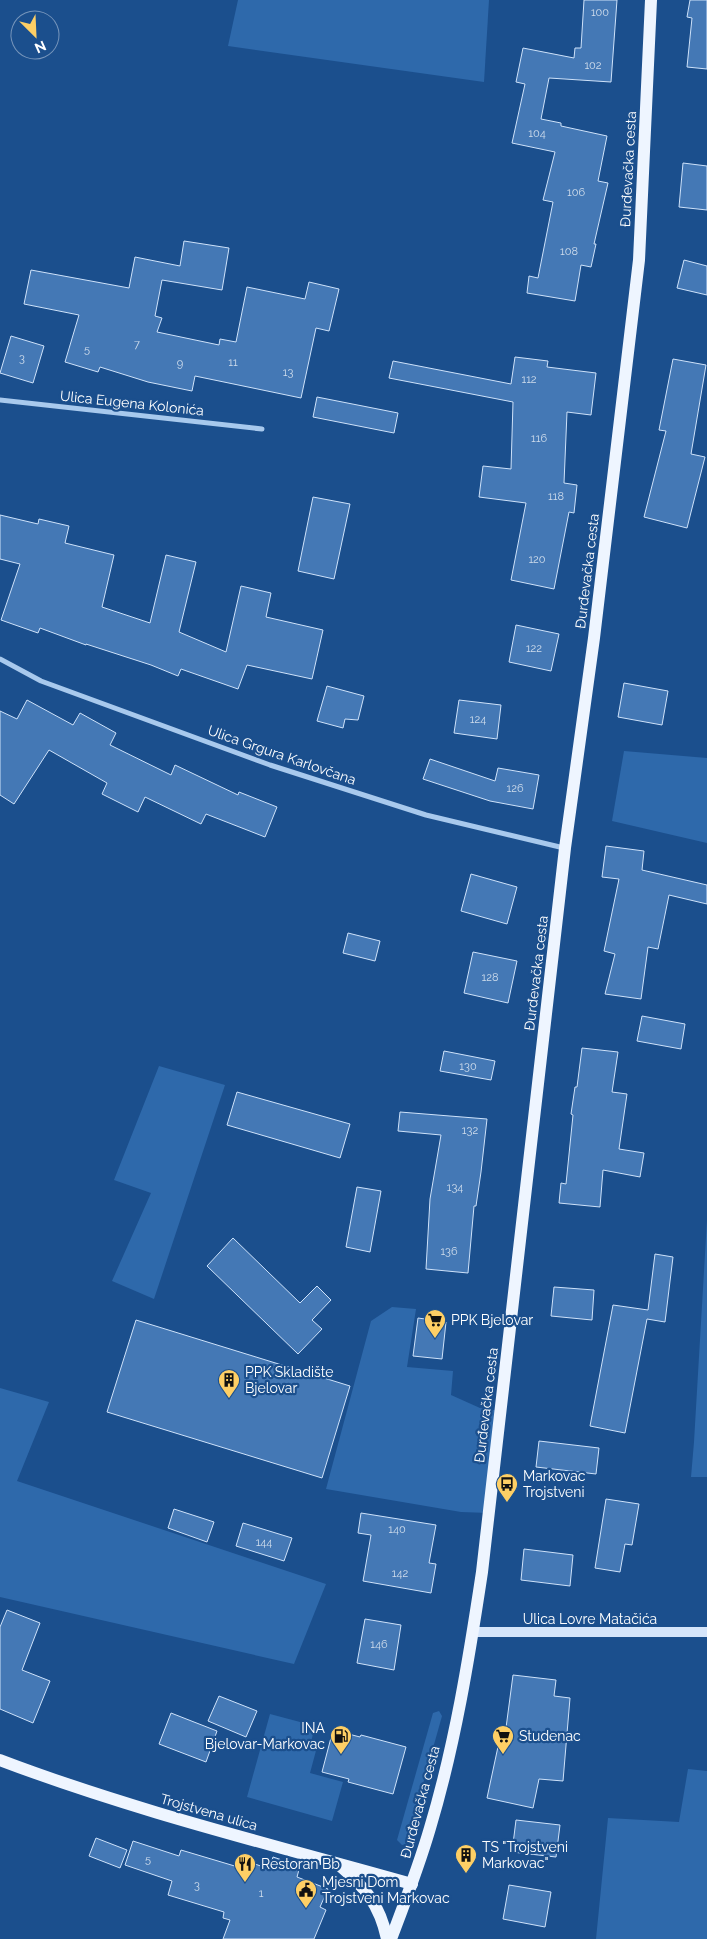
<svg xmlns="http://www.w3.org/2000/svg" width="707" height="1939" viewBox="0 0 707 1939" font-family="Raleway,sans-serif">
<style>
.green{fill:#2e69ab}
.building{fill:#4478b5;stroke:#cee2fa}
.lines{fill:none;stroke-linecap:round;stroke-linejoin:round}
.street{stroke:#a8c9ed;stroke-width:5}
.secondary{stroke:#d5e5fa;stroke-width:10}
.primary{stroke:#eef5ff;stroke-width:12}
.labels{text-anchor:middle;stroke-width:4.5;stroke-linejoin:round;paint-order:stroke}
.number-label{font-size:11px;fill:#d0ddec}
.street-label{font-size:14px;fill:#fff;stroke:#1b4f8d}
.poi-label{font-size:14px;fill:#fff;stroke:#1b4f8d;text-anchor:start}
</style>
<rect width="100%" height="100%" fill="#1b4f8d"/>
<g class="green">
<polygon points="238,0 489,0 484,82 228,46"/>
<polygon points="624,751 707,758 707,843 612,821"/>
<polygon points="159,1066 225,1085 154,1299 112,1281 151,1193 114,1180"/>
<polygon points="707,1220 707,1477 691,1477 694,1442"/>
<polygon points="392,1307 416,1309 407,1367 453,1371 451,1395 480,1408 501,1411 489,1513 461,1512 326,1489 371,1321"/>
<polygon points="0,1388 49,1402 17,1481 326,1584 294,1664 0,1597"/>
<polygon points="439,1711 442,1716 406,1844 402,1845 397,1840 433,1713"/>
<polygon points="270,1714 315,1726 310,1746 317,1747 310,1773 343,1782 332,1821 247,1797"/>
<polygon points="688,1769 707,1771 707,1939 596,1939 608,1818 679,1822"/>
</g>
<g class="building">
<polygon points="584,0 617,0 611,82 549,78 541,119 561,123 561,126 607,136 598,181 608,183 594,244 596,244 591,267 581,265 575,301 527,293 529,276 538,278 553,202 543,200 555,152 512,143 525,84 516,82 523,48 574,58 575,48 581,48"/>
<polygon points="690,0 707,0 707,69 687,67 692,18 687,17"/>
<polygon points="683,163 707,166 707,210 679,207"/>
<polygon points="184,241 229,248 222,290 162,280 155,316 162,318 157,332 219,345 220,339 236,342 247,287 305,299 309,282 339,289 329,331 316,328 301,398 195,376 192,391 148,382 100,367 98,372 65,362 79,315 24,304 31,270 129,288 135,257 180,266"/>
<polygon points="684,260 707,266 707,295 677,288"/>
<polygon points="11,336 44,346 33,383 0,373"/>
<polygon points="515,357 548,361 547,367 596,373 591,415 567,412 564,483 577,485 574,513 569,512 554,589 511,580 526,503 479,497 483,466 511,469 513,402 389,378 393,361 511,384"/>
<polygon points="673,359 706,365 691,454 705,457 687,528 644,517 666,431 659,430"/>
<polygon points="317,397 398,413 394,433 313,417"/>
<polygon points="313,497 350,504 334,579 298,571"/>
<polygon points="0,515 38,524 39,519 69,526 65,543 114,555 102,607 150,623 166,555 196,562 179,632 226,652 241,586 271,593 266,617 323,630 312,679 247,665 238,689 181,669 178,676 151,665 86,644 86,645 40,628 38,633 1,620 20,564 0,559"/>
<polygon points="516,625 559,634 551,671 509,662"/>
<polygon points="624,683 668,691 662,725 618,717"/>
<polygon points="327,686 364,696 358,720 345,719 343,728 317,721"/>
<polygon points="27,700 73,725 80,713 116,733 110,745 171,775 175,765 238,795 239,792 277,807 265,837 206,814 201,824 145,797 138,812 102,794 107,783 49,750 14,804 0,795 0,711 17,719"/>
<polygon points="459,700 501,705 497,739 454,733"/>
<polygon points="430,759 495,781 498,768 539,775 533,809 490,801 423,779"/>
<polygon points="606,846 644,851 642,870 707,885 707,904 669,895 658,949 648,947 641,999 605,994 615,954 604,951 619,879 602,877"/>
<polygon points="471,874 517,887 507,924 461,911"/>
<polygon points="348,933 380,941 375,961 343,953"/>
<polygon points="473,952 517,961 508,1003 464,993"/>
<polygon points="642,1016 685,1024 681,1049 637,1041"/>
<polygon points="582,1048 618,1052 612,1092 627,1094 619,1149 644,1153 640,1177 603,1170 600,1207 559,1203 561,1183 566,1184 573,1115 571,1114 575,1087 577,1087"/>
<polygon points="444,1051 495,1061 491,1080 440,1071"/>
<polygon points="237,1092 350,1124 340,1158 227,1125"/>
<polygon points="400,1112 487,1119 481,1172 476,1206 474,1206 468,1273 426,1269 430,1199 441,1135 398,1131"/>
<polygon points="357,1187 381,1191 370,1252 346,1247"/>
<polygon points="233,1238 300,1303 317,1286 331,1300 312,1320 322,1329 298,1354 207,1266"/>
<polygon points="655,1254 673,1257 665,1322 647,1319 625,1433 590,1426 613,1305 648,1310"/>
<polygon points="554,1287 594,1290 592,1320 551,1316"/>
<polygon points="418,1318 446,1322 442,1359 413,1356"/>
<polygon points="136,1320 350,1386 322,1478 107,1412"/>
<polygon points="539,1441 599,1448 596,1474 536,1467"/>
<polygon points="606,1499 639,1504 632,1545 625,1544 620,1572 595,1568"/>
<polygon points="174,1509 214,1522 207,1542 168,1528"/>
<polygon points="361,1513 436,1525 429,1563 436,1564 431,1593 363,1581 371,1535 358,1533"/>
<polygon points="243,1523 292,1538 284,1561 236,1546"/>
<polygon points="524,1549 573,1555 570,1586 521,1580"/>
<polygon points="7,1610 40,1623 22,1670 50,1681 33,1723 0,1709 0,1627"/>
<polygon points="365,1619 401,1625 394,1670 357,1663"/>
<polygon points="513,1675 556,1680 554,1696 570,1698 563,1781 539,1779 533,1808 487,1798 499,1742 504,1743"/>
<polygon points="219,1696 257,1711 246,1737 208,1721"/>
<polygon points="171,1713 217,1731 206,1762 159,1744"/>
<polygon points="333,1730 360,1737 361,1735 406,1747 393,1794 348,1782 349,1779 322,1772"/>
<polygon points="516,1820 560,1825 556,1857 512,1852"/>
<polygon points="96,1838 127,1850 120,1868 89,1856"/>
<polygon points="133,1841 179,1856 181,1850 238,1867 241,1859 269,1869 273,1857 300,1866 297,1877 328,1889 320,1907 326,1910 314,1939 223,1939 230,1920 223,1918 224,1912 168,1895 172,1881 125,1865"/>
<polygon points="509,1885 551,1892 545,1927 503,1919"/>
</g>
<g class="lines">
<g class="street">
<polyline points="0,400 262,429"/>
<polyline points="0,659 41,681 270,765 426,815 564,848"/>
</g>
<polyline class="secondary" points="473,1632 707,1632"/>
<g class="primary">
<path d="M0 1760C134 1811 274 1845 412 1884"/>
<path d="M339 1865C365 1887 380 1905 387 1939"/>
<path d="M391 1939C405 1902 419 1866 430 1828 455 1745 469 1658 482 1572L565 848 594 638 639 260 651 0"/>
</g>
</g>
<defs>
<g id="supermarket-pin" transform="scale(1.125)"><path d="M0 17L-7.5 6A9.5 9.5 0 1 1 7.5 6Z" fill="#fecf65" stroke="#1b4f8d"/><path d="M-6-5.5h2.5l.6 2H6L4.5 2H-2.5L-4.4-4H-6ZM-1.5 3.2a1.3 1.3 0 1 0 .1 0ZM3 3.2a1.3 1.3 0 1 0 .1 0Z" fill="#111"/></g>
<g id="building-pin" transform="scale(1.125)"><path d="M0 17L-7.5 6A9.5 9.5 0 1 1 7.5 6Z" fill="#fecf65" stroke="#1b4f8d"/><path d="M-4-6H4V6H1V3H-1V6H-4ZM-2.5-4.3h1.7v1.8h-1.7ZM.8-4.3h1.7v1.8H.8ZM-2.5-1h1.7V.8h-1.7ZM.8-1h1.7V.8H.8Z" fill="#111"/></g>
<g id="bus-pin" transform="scale(1.125)"><path d="M0 17L-7.5 6A9.5 9.5 0 1 1 7.5 6Z" fill="#fecf65" stroke="#1b4f8d"/><path d="M-5-6H5V4H4V6H2V4H-2V6H-4V4H-5ZM-3.5-4V0h7V-4ZM-3.5 1.2v1.5H-2V1.2ZM2 1.2v1.5H3.5V1.2Z" fill="#111"/></g>
<g id="fuel-pin" transform="scale(1.125)"><path d="M0 17L-7.5 6A9.5 9.5 0 1 1 7.5 6Z" fill="#fecf65" stroke="#1b4f8d"/><path d="M-5.5-6h7V0h2V4h1.3V-2.5L3-4.5l.8-.8L6-3V5H2.5V1h-1V6h-7ZM-4.2-4.7v3.2H.2V-4.7Z" fill="#111"/></g>
<g id="restaurant-pin" transform="scale(1.125)"><path d="M0 17L-7.5 6A9.5 9.5 0 1 1 7.5 6Z" fill="#fecf65" stroke="#1b4f8d"/><path d="M-5-6h1v4h1v-4h1v4h1v-4h1v5L-1.5 .5V6h-2V.5L-5-1ZM5-6V6H3V1.5H1.5Q1.5-4 5-6Z" fill="#111"/></g>
<g id="civic-pin" transform="scale(1.125)"><path d="M0 17L-7.5 6A9.5 9.5 0 1 1 7.5 6Z" fill="#fecf65" stroke="#1b4f8d"/><path d="M-.6-6.5H3V-4.5H.6V-3L4-1V1h2V6H-6V1h2V-1L-.6-3ZM-1.2 2.5V6h2.4V2.5Z" fill="#111"/></g>
</defs>
<g fill-rule="evenodd">
<use href="#supermarket-pin" x="435" y="1320"/>
<use href="#building-pin" x="229" y="1380"/>
<use href="#bus-pin" x="507" y="1484"/>
<use href="#fuel-pin" x="341" y="1736"/>
<use href="#supermarket-pin" x="503" y="1736"/>
<use href="#building-pin" x="466" y="1855"/>
<use href="#restaurant-pin" x="245" y="1864"/>
<use href="#civic-pin" x="306" y="1890"/>
</g>
<g class="labels">
<g class="number-label">
<text x="600" y="16">100</text>
<text x="593" y="69">102</text>
<text x="537" y="137">104</text>
<text x="576" y="196">106</text>
<text x="569" y="255">108</text>
<text x="137" y="348">7</text>
<text x="87" y="353">5</text>
<text x="22" y="362">3</text>
<text x="233" y="366">11</text>
<text x="180" y="367">9</text>
<text x="288" y="376">13</text>
<text x="529" y="383">112</text>
<text x="539" y="442">116</text>
<text x="556" y="500">118</text>
<text x="537" y="563">120</text>
<text x="534" y="652">122</text>
<text x="478" y="723">124</text>
<text x="515" y="792">126</text>
<text x="490" y="981">128</text>
<text x="468" y="1070">130</text>
<text x="470" y="1134">132</text>
<text x="455" y="1191">134</text>
<text x="449" y="1255">136</text>
<text x="397" y="1533">140</text>
<text x="264" y="1546">144</text>
<text x="400" y="1577">142</text>
<text x="379" y="1648">146</text>
<text x="148" y="1863">5</text>
<text x="197" y="1889">3</text>
<text x="261" y="1897">1</text>
</g>
<g class="street-label">
<text transform="translate(628 169) rotate(-87)" y="5">Đurđevačka cesta</text>
<text transform="translate(132 403) rotate(6)" y="5">Ulica Eugena Kolonića</text>
<text transform="translate(587 571) rotate(-83)" y="5">Đurđevačka cesta</text>
<text transform="translate(282 755) rotate(19)" y="5">Ulica Grgura Karlovčana</text>
<text transform="translate(536 973) rotate(-83)" y="5">Đurđevačka cesta</text>
<text transform="translate(486 1405) rotate(-83)" y="5">Đurđevačka cesta</text>
<text x="590" y="1624">Ulica Lovre Matačića</text>
<text transform="translate(420 1802) rotate(-75)" y="5">Đurđevačka cesta</text>
<text transform="translate(209 1812) rotate(16)" y="5">Trojstvena ulica</text>
</g>
<g class="poi-label">
<text x="451" y="1325">PPK Bjelovar</text>
<text x="245" y="1377">PPK Skladište<tspan x="245" dy="16">Bjelovar</tspan></text>
<text x="523" y="1481">Markovac<tspan x="523" dy="16">Trojstveni</tspan></text>
<text x="325" y="1733" text-anchor="end">INA<tspan x="325" dy="16">Bjelovar-Markovac</tspan></text>
<text x="519" y="1741">Studenac</text>
<text x="482" y="1852">TS "Trojstveni<tspan x="482" dy="16">Markovac"</tspan></text>
<text x="261" y="1869">Restoran Bb</text>
<text x="322" y="1887">Mjesni Dom<tspan x="322" dy="16">Trojstveni Markovac</tspan></text>
</g>
</g>
<g transform="translate(35 35) rotate(156)"><circle r="24" fill="#1b4f8d" stroke="#7695bb"/>
<path d="M0-4L9 19L0 12L-9 19Z" fill="#fecf65"/>
<text y="-8" font-size="14" font-weight="bold" text-anchor="middle" fill="#ffffff">N</text>
</g>
</svg>
